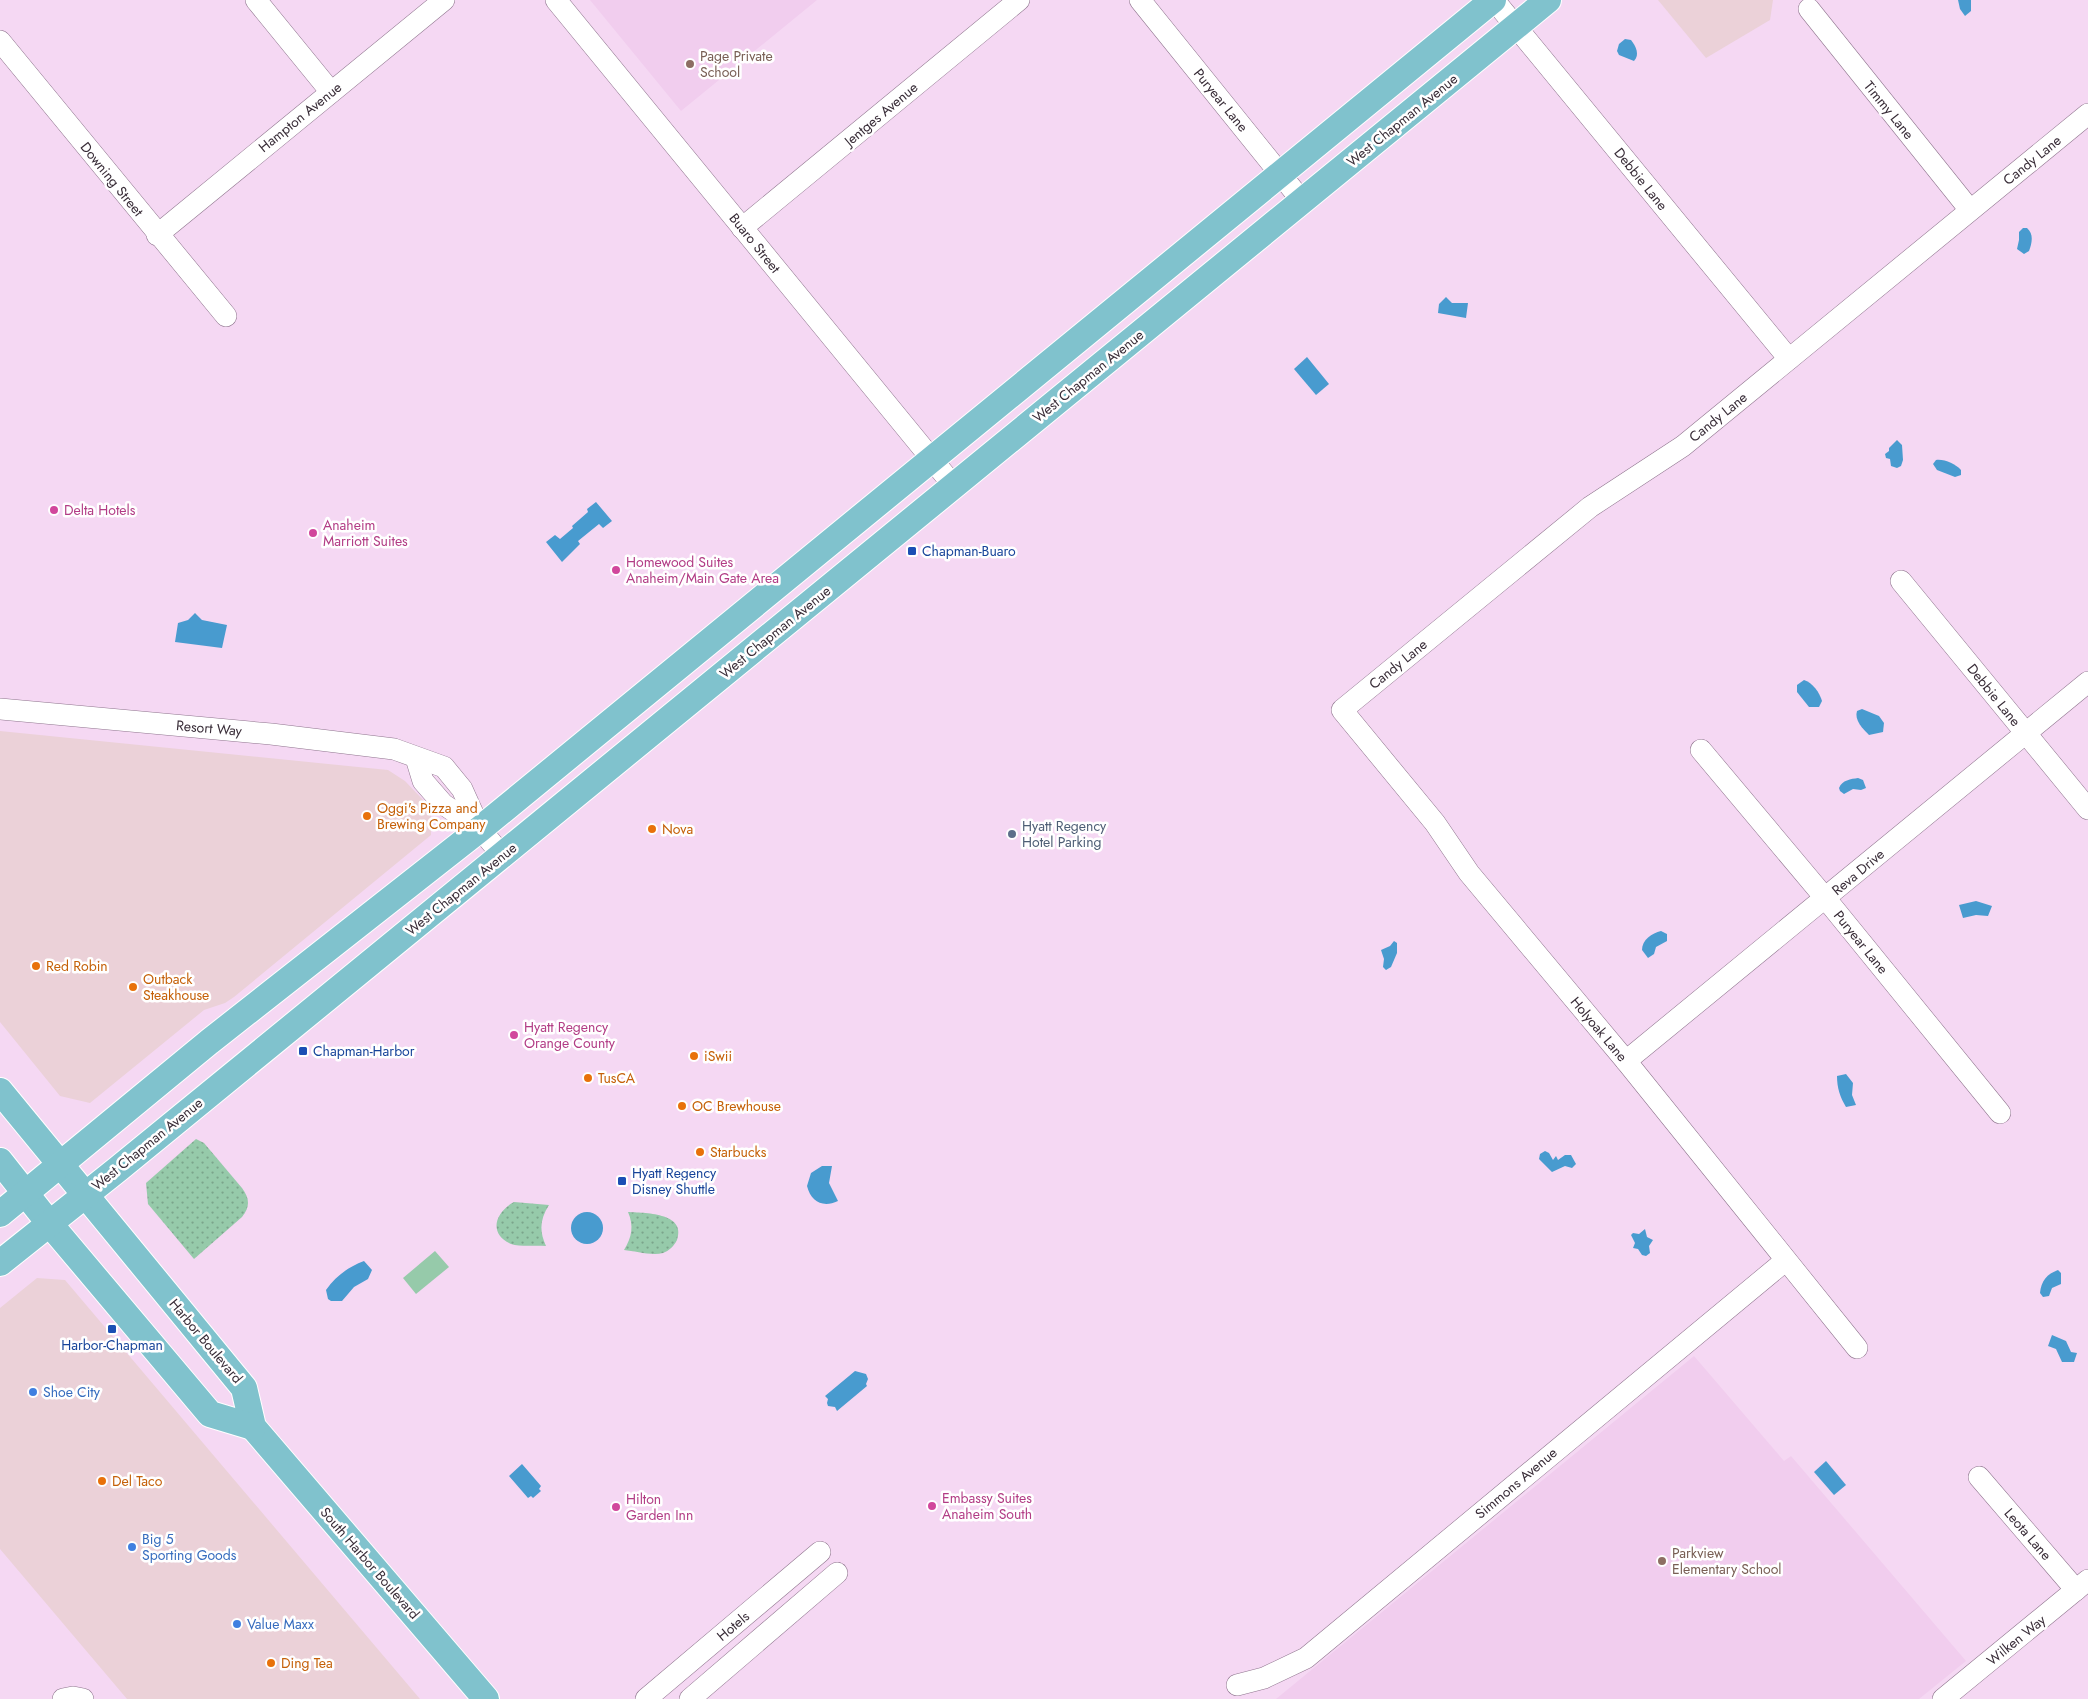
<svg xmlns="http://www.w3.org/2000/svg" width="2088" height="1699" viewBox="0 0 2088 1699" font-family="Jost,sans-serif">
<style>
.commercial{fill:#ebd1d8}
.built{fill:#f1cdee}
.grass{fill:url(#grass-dots)}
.green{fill:#96caaa}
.water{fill:#489bcf}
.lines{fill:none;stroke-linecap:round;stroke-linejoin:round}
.minor-casing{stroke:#8f758e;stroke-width:22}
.major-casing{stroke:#fff;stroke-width:28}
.minor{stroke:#fff;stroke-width:21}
.major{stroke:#80c2cd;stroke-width:26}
.education-dot{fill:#8d6e63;stroke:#fff;stroke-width:2}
.hotel-dot{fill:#d1479c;stroke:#fff;stroke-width:2}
.transit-dot{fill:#1a4fb4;stroke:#fff;stroke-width:2}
.food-dot{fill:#e8710a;stroke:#fff;stroke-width:2}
.service-dot{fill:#5c6f8a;stroke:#fff;stroke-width:2}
.shop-dot{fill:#3f7fe0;stroke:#fff;stroke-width:2}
.labels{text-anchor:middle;stroke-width:5;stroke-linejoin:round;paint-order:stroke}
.education-label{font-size:14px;fill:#785e54;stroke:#fff;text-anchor:start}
.street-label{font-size:14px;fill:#392d38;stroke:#fff}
.hotel-label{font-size:14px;fill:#b23c85;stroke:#fff;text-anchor:start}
.transit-label{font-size:14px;fill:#164399;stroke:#fff;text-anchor:start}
.food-label{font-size:14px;fill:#c56008;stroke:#fff;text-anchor:start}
.service-label{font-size:14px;fill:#4e5e75;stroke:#fff;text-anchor:start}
.shop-label{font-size:14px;fill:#366cbe;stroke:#fff;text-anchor:start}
</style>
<defs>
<pattern id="grass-dots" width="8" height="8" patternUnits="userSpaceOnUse" patternTransform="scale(1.25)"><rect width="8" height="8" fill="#96caaa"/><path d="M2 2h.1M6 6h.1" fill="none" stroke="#7ba48b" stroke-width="1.8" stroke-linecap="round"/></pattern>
</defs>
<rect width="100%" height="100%" fill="#f5d8f3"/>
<g class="commercial">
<polygon points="1658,0 1773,0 1770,20 1706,58"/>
<polygon points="0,731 388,770 405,781 426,803 431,815 431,835 234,997 225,1003 204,1010 90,1103 60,1096 0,1022"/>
<polygon points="37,1278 65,1280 420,1699 127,1699 0,1549 0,1308"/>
</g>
<g class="built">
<polygon points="590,0 817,0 681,111"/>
<polygon points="1694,1356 1784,1461 1791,1456 1966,1661 1919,1699 1276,1699"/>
</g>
<g class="grass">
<path d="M196 1139 204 1143 242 1188C250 1199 250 1207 242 1217L194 1259 148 1204 146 1183Z"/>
<path d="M514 1202 549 1205C540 1219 539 1231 546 1246 536 1245 520 1247 511 1244 488 1234 495 1212 514 1202Z"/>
<path d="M628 1212C643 1213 687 1212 677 1240 674 1246 669 1251 663 1253 652 1256 635 1251 624 1250 632 1237 634 1226 628 1212Z"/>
</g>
<polygon class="green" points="435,1251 449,1267 416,1294 403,1278"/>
<g class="water">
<polygon points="1971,0 1971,11 1965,16 1960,9 1958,0"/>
<path d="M1625 39 1631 40C1636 46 1640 55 1634 61L1619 55 1617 51 1619 44Z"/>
<path d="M2023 228H2027C2034 234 2032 243 2029 251L2024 254 2017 249 2019 240V232Z"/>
<polygon points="1446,297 1452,303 1468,303 1466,318 1438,313 1439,304"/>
<polygon points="1307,357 1329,384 1316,395 1294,369"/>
<polygon points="1897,440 1902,445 1903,460 1901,466 1897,468 1891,466 1890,459 1886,458 1885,454 1889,451 1889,448"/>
<path d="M1936 460C1945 459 1955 464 1961 470V475L1955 477 1937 470 1933 464Z"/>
<polygon points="596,502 612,521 603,528 599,524 578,541 580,544 562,562 546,542 555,535 560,539 573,528 572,526 588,512 587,509"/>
<polygon points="195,613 202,620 227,625 222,648 175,642 178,623 188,620"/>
<path d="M1804 680C1812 682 1820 693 1822 701L1819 707H1809L1797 692V685Z"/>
<path d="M1862 709 1879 716 1884 723 1883 732 1869 735C1863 729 1854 720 1857 711Z"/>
<path d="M1858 778 1863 780 1866 788 1861 790 1853 789 1844 794 1840 791 1839 788C1842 780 1851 779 1858 778Z"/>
<polygon points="1976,901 1992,906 1988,916 1976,915 1963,918 1959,905"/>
<path d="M1661 931 1667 934V941L1656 947 1654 954 1648 958 1642 950C1642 940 1652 933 1661 931Z"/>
<polygon points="1394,941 1397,943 1397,953 1391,967 1386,970 1383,967 1384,959 1381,950 1390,946"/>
<path d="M1846 1074 1853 1083 1852 1095 1856 1105 1846 1107C1840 1097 1837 1088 1837 1076Z"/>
<polygon points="1545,1151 1549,1153 1553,1160 1556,1156 1558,1160 1565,1155 1571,1155 1576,1164 1572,1168 1565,1166 1552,1172 1539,1159 1540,1154"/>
<path d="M822 1166H832L829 1183 838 1201C823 1208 811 1202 807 1186L811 1173Z"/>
<circle cx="587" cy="1228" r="16"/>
<polygon points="1645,1229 1647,1237 1653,1240 1649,1246 1650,1253 1646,1256 1642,1255 1638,1249 1633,1248 1635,1243 1631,1235 1633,1233 1639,1234"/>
<path d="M364 1261 372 1270 368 1279 354 1287 342 1301H331L328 1299 326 1290C336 1276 348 1267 364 1261Z"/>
<path d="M2058 1270 2061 1273V1284L2052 1288 2049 1296 2043 1297 2040 1293C2041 1281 2047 1274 2058 1270Z"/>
<polygon points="2052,1335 2066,1341 2071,1352 2077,1353 2074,1362 2062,1362 2056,1349 2048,1346"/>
<polygon points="855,1371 866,1374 868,1379 866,1384 867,1386 837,1411 835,1407 828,1406 827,1403 828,1399 825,1396"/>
<polygon points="1826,1461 1846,1485 1834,1495 1814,1472"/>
<polygon points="522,1464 541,1486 539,1489 541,1491 533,1498 531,1496 528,1498 509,1476"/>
</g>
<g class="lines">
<g class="minor-casing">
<g id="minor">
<polyline points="256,0 331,92"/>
<polyline points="556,0 953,485"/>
<polyline points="1140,0 1302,201"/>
<polyline points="1494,0 1789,359"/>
<polyline points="1809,9 1970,210"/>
<polyline points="0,41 226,316"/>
<polyline points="742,228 1019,0"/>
<polyline points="157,235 444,0"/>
<polyline points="1901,581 2088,809"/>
<polyline points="0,709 271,734 394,749 444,767 462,789 480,829"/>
<polyline points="1701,750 1826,899 2000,1113"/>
<polyline points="416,758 423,781 443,804 480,829 502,855"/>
<polyline points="1626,1061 2088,682"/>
<polyline points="1857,1348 1626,1061 1469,873 1435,823 1342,710 1590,507 1683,446 2088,114"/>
<polyline points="1979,1477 2076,1590"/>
<polyline points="1237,1685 1264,1678 1306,1658 1785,1261"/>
<polyline points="63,1699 73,1697 83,1699"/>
<polyline points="646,1699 820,1552"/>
<polyline points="690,1699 837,1573"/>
<polyline points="1943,1699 2088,1580"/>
</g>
</g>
<g class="major-casing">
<g id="major">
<polyline points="0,1091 244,1388 253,1427 486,1699"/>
<polyline points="0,1161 49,1223 210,1414 253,1427"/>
<polyline points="0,1214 209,1042 480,829 1493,0"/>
<polyline points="0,1263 118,1169 1548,0"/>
</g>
</g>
<use href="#minor" class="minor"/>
<use href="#major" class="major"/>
</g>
<g class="education-dot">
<circle cx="690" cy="64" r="5"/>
<circle cx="1662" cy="1561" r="5"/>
</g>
<g class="hotel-dot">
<circle cx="54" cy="510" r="5"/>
<circle cx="313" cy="533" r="5"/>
<circle cx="616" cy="570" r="5"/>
<circle cx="514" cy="1035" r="5"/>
<circle cx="932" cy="1506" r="5"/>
<circle cx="616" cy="1507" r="5"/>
</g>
<g class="transit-dot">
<rect x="907" y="546" width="10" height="10" rx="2.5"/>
<rect x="298" y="1046" width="10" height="10" rx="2.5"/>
<rect x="617" y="1176" width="10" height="10" rx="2.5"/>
<rect x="107" y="1324" width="10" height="10" rx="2.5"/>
</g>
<g class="food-dot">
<circle cx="367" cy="816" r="5"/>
<circle cx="652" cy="829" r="5"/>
<circle cx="36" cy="966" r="5"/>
<circle cx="133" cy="987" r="5"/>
<circle cx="694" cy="1056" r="5"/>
<circle cx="588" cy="1078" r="5"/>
<circle cx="682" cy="1106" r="5"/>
<circle cx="700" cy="1152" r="5"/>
<circle cx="102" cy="1481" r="5"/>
<circle cx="271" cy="1663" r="5"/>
</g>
<circle class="service-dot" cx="1012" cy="834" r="5"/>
<g class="shop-dot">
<circle cx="33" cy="1392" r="5"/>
<circle cx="132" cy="1547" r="5"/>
<circle cx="237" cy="1624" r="5"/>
</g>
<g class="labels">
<g class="education-label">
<text x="700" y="61">Page Private<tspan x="700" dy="16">School</tspan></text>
<text x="1672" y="1558">Parkview<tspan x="1672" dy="16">Elementary School</tspan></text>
</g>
<g class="street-label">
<text transform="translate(1221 100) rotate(51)" y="5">Puryear Lane</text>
<text transform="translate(1889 110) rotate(51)" y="5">Timmy Lane</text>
<text transform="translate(881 114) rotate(-40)" y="5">Jentges Avenue</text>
<text transform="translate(300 117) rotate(-39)" y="5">Hampton Avenue</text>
<text transform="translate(1402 120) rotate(-39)" y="5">West Chapman Avenue</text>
<text transform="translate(2032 160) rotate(-39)" y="5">Candy Lane</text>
<text transform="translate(112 179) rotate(51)" y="5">Downing Street</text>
<text transform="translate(1641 179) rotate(51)" y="5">Debbie Lane</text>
<text transform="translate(755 243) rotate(51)" y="5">Buaro Street</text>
<text transform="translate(1088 376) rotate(-39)" y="5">West Chapman Avenue</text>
<text transform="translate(1718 417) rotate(-39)" y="5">Candy Lane</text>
<text transform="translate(775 632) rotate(-39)" y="5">West Chapman Avenue</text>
<text transform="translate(1398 664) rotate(-39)" y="5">Candy Lane</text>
<text transform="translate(1994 695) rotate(51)" y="5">Debbie Lane</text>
<text transform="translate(209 728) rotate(5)" y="5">Resort Way</text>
<text transform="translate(1858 872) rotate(-40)" y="5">Reva Drive</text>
<text transform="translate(461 889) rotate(-39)" y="5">West Chapman Avenue</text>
<text transform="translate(1861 942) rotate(51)" y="5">Puryear Lane</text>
<text transform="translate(1599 1029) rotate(50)" y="5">Holyoak Lane</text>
<text transform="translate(147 1144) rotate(-39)" y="5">West Chapman Avenue</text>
<text transform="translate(206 1341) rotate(50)" y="5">Harbor Boulevard</text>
<text transform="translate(1516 1483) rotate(-40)" y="5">Simmons Avenue</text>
<text transform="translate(2028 1534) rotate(49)" y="5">Leota Lane</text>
<text transform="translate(370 1563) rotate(49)" y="5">South Harbor Boulevard</text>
<text transform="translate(733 1626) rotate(-40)" y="5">Hotels</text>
<text transform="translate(2016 1640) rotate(-39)" y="5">Wilken Way</text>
</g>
<g class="hotel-label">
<text x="64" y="515">Delta Hotels</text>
<text x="323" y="530">Anaheim<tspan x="323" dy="16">Marriott Suites</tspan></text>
<text x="626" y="567">Homewood Suites<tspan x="626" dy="16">Anaheim/Main Gate Area</tspan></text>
<text x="524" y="1032">Hyatt Regency<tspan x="524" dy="16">Orange County</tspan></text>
<text x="942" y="1503">Embassy Suites<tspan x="942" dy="16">Anaheim South</tspan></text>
<text x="626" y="1504">Hilton<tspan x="626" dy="16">Garden Inn</tspan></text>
</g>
<g class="transit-label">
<text x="922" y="556">Chapman-Buaro</text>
<text x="313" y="1056">Chapman-Harbor</text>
<text x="632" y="1178">Hyatt Regency<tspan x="632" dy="16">Disney Shuttle</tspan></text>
<text x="112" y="1350" text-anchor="middle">Harbor-Chapman</text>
</g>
<g class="food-label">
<text x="377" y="813">Oggi's Pizza and<tspan x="377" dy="16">Brewing Company</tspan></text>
<text x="662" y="834">Nova</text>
<text x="46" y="971">Red Robin</text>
<text x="143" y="984">Outback<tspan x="143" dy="16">Steakhouse</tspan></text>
<text x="704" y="1061">iSwii</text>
<text x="598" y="1083">TusCA</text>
<text x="692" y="1111">OC Brewhouse</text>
<text x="710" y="1157">Starbucks</text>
<text x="112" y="1486">Del Taco</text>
<text x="281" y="1668">Ding Tea</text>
</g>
<g class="service-label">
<text x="1022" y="831">Hyatt Regency<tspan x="1022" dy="16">Hotel Parking</tspan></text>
</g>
<g class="shop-label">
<text x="43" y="1397">Shoe City</text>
<text x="142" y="1544">Big 5<tspan x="142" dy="16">Sporting Goods</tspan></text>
<text x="247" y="1629">Value Maxx</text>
</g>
</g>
</svg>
